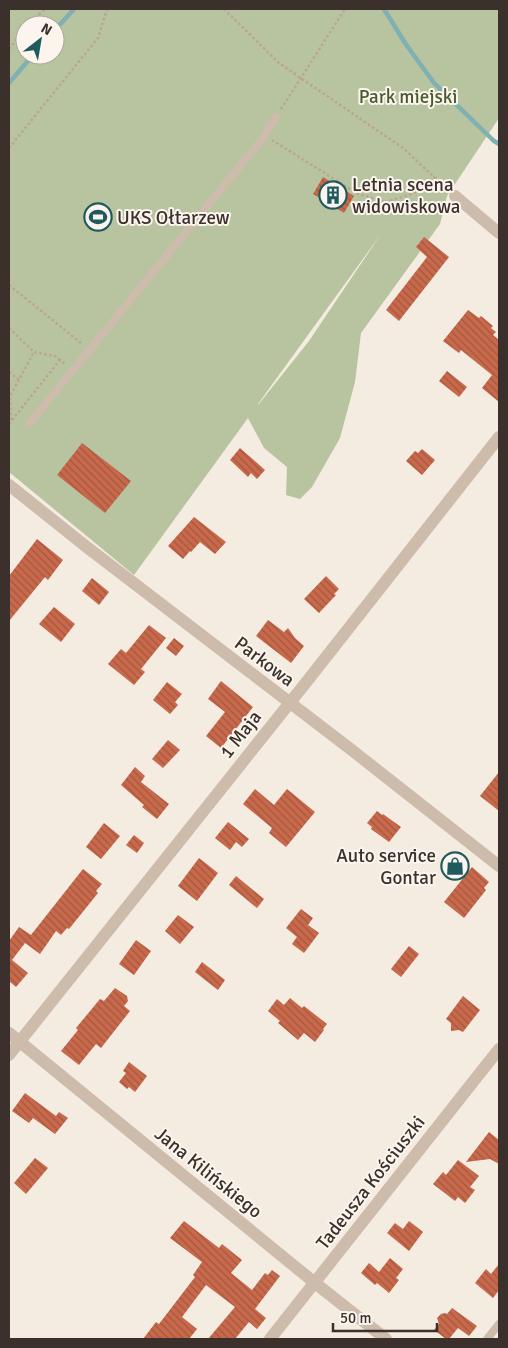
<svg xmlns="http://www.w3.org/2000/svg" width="508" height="1348" viewBox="0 0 508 1348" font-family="Signika,sans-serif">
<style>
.green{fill:#b8c4a0;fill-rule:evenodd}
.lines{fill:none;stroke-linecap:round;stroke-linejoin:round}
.stream{stroke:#7fb0b2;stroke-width:4.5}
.building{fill:url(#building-back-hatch)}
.path{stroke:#b9a596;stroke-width:2.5;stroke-dasharray:2.5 2.5;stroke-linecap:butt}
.lane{stroke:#cdbbac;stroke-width:8}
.street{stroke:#cdbbac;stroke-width:12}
.labels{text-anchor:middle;stroke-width:4;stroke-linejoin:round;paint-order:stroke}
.park-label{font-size:19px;fill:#4a5a2e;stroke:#fbf5ee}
.poi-label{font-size:19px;fill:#3b302b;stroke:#fbf5ee;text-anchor:start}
.street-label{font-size:19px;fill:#3b302b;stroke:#fbf5ee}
</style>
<defs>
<pattern id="building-back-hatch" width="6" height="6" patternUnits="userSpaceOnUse" patternTransform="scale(1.25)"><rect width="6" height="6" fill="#c8694b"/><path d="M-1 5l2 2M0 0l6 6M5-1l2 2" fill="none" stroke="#a4573f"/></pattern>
</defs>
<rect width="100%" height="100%" fill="#f4ebe1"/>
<path class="green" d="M9 9H499V118L447 196 440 224 361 333 355 382 340 438 312 487 300 499 286 495 287 467 264 448 248 418 134 575 9 472ZM25 25H55V55H25ZM381 234 309 341 258 405V404Z"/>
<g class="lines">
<g class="stream">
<polyline points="384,9 405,43 434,83 494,141 499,144"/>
<polyline points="55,30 74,9"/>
<polyline points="9,83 33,55"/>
</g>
</g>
<g class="building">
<polygon points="323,177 354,196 344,213 313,194"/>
<polygon points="424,237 449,257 399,321 386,310 427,257 416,247"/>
<polygon points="468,310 479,318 481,316 493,326 491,328 496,332 493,335 499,340 499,402 482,388 492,375 461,350 459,353 443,341"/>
<polygon points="447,371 467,387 459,397 439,381"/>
<polygon points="82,443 131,481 105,513 57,475"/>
<polygon points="240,448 265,470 257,479 251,473 248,477 230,460"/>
<polygon points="422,449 435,460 422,475 406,461 415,451 418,453"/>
<polygon points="194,517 226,542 215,554 200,542 191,552 190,551 183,559 168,546"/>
<polygon points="37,539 63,560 48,580 45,577 9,621 9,576"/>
<polygon points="326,576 339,589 334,594 336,595 319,613 304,599"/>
<polygon points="92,578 109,592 99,605 82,591"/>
<polygon points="54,607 75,624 61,642 39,624"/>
<polygon points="268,620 284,632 288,628 295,638 304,646 291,663 256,636"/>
<polygon points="149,625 166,638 141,669 145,672 134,685 108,664 121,649 126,653"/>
<polygon points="174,638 184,646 176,656 166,648"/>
<polygon points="221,681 253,707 221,748 206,736 225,712 208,699"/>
<polygon points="167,682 182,694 175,702 178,705 170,714 153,700"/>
<polygon points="168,740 180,750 163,768 152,759"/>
<polygon points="135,767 145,776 141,782 169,804 157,819 142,807 144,805 121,785"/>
<polygon points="499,772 499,811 480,796"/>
<polygon points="255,789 274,805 287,789 315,812 286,847 269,833 272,828 243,804"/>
<polygon points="377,811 382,815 383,814 401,827 389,842 371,829 372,827 367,823"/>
<polygon points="228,822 249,839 242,847 236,842 230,850 215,838"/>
<polygon points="104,823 120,836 101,859 86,847"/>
<polygon points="134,835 144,843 137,853 126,845"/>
<polygon points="199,858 218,873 197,901 178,886"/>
<polygon points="472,867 489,882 484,888 486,890 464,918 444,902"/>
<polygon points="83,869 102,884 96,891 98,893 69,929 67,928 61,935 56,931 40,954 25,943 12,960 28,973 16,987 9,981 9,941 19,927 31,935 27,940"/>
<polygon points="236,876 264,899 257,908 229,885"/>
<polygon points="301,909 313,918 308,925 319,933 304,953 292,944 297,937 286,928"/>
<polygon points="178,915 194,927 180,944 165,931"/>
<polygon points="136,940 151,951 134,975 119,964"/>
<polygon points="409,946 419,954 401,977 391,969"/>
<polygon points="202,962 225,980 218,990 195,972"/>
<polygon points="115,988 127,996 128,1001 124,1006 130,1011 101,1048 96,1044 79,1065 61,1051 78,1030 76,1028 100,999 104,1001"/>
<polygon points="463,996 480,1010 463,1032 459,1030 451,1031 451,1023 446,1019"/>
<polygon points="290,998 302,1008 304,1006 327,1024 323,1029 324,1030 315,1042 304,1033 298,1040 278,1023 280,1021 268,1011 277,999 284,1005"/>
<polygon points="129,1062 147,1076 135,1092 129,1087 127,1089 119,1082 126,1073 123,1071"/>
<polygon points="25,1093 56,1116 59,1112 68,1118 55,1134 33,1118 29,1123 12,1111"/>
<polygon points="489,1132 499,1140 499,1164 490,1159 466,1162"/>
<polygon points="35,1158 48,1168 26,1194 14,1183"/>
<polygon points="458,1160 479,1176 470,1187 475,1190 465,1203 458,1197 455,1201 433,1184 443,1172 446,1175"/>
<polygon points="184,1221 219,1248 222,1244 242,1260 231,1273 252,1290 265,1273 268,1275 272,1270 280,1276 255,1309 266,1318 257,1329 249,1322 235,1339 208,1339 235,1307 206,1285 182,1317 197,1329 189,1339 143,1339 156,1322 159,1324 195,1277 193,1275 202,1262 170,1238"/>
<polygon points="409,1221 423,1232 409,1251 387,1233 395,1223 403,1229"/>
<polygon points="390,1258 403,1269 396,1278 399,1280 389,1293 377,1283 375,1285 361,1273 369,1263 379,1272"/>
<polygon points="499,1264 499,1290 493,1298 475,1283 486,1269 491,1274"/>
<polygon points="452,1308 477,1326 469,1336 458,1328 449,1339 446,1339 434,1330 439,1324 437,1318 441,1314 445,1313 447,1314"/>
</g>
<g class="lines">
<g class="path">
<polyline points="224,9 279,63 403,148 447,189"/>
<polyline points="28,25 45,9"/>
<polyline points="9,49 25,28"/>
<polyline points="281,109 345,9"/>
<polyline points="272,140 358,194 386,202 414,193 434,177"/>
<polyline points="9,148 98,38 107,9"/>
<polyline points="9,285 81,343"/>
<polyline points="9,328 34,352 55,356 60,360"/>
<polyline points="9,372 19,380"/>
<polyline points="11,420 10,396 34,352"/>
<polyline points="9,424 60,360 65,364"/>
</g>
<g class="lane">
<polyline points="29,424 262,139 276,117"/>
<polyline points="487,1339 499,1324"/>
</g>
<g class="street">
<polyline points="455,196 499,233"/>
<polyline points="9,485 88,548 353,751 499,866"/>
<polyline points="9,1033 315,1283 386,1339"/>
<polyline points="9,1055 308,680 499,437"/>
<polyline points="270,1339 499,1049"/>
</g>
</g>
<defs>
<g id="building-ring" transform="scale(1.4375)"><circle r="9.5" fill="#fbf5ee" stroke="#1f5a5e" stroke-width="1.5"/><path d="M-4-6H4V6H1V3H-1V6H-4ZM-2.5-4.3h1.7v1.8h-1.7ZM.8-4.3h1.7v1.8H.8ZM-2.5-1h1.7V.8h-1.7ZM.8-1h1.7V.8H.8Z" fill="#1f5a5e"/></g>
<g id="stadium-ring" transform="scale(1.4375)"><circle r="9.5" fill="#fbf5ee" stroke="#1f5a5e" stroke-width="1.5"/><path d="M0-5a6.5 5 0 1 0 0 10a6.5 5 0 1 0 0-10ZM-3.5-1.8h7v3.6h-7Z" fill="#1f5a5e"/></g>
<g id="shop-ring" transform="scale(1.4375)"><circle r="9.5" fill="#fbf5ee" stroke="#1f5a5e" stroke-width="1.5"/><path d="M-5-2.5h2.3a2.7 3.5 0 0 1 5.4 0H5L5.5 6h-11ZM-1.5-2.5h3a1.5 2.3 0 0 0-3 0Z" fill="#1f5a5e"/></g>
</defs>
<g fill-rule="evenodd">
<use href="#building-ring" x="333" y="195"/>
<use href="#stadium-ring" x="98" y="217"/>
<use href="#shop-ring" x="455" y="866"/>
</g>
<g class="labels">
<g class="park-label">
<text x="408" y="103">Park miejski</text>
</g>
<g class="poi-label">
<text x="352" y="191">Letnia scena<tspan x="352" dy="22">widowiskowa</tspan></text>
<text x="117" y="224">UKS Ołtarzew</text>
<text x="436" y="862" text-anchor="end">Auto service<tspan x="436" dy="22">Gontar</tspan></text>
</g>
<g class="street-label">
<text transform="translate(265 661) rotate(37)" y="7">Parkowa</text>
<text transform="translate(240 734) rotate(-52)" y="7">1 Maja</text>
<text transform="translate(209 1172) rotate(39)" y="7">Jana Kilińskiego</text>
<text transform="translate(370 1182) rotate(-52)" y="7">Tadeusza Kościuszki</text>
</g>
</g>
<rect width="508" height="1348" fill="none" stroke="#3b302b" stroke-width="20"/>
<g transform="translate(40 40) rotate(31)"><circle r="24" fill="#fbf5ee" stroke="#aea6a0"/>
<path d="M0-4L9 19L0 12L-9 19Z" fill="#1f5a5e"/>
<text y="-8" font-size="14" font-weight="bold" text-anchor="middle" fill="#3b302b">N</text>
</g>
<path d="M333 1323v8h104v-8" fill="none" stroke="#3b302b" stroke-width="2.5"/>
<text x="340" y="1323" font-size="15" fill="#3b302b" stroke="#fbf5ee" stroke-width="4" paint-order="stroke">50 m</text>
</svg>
